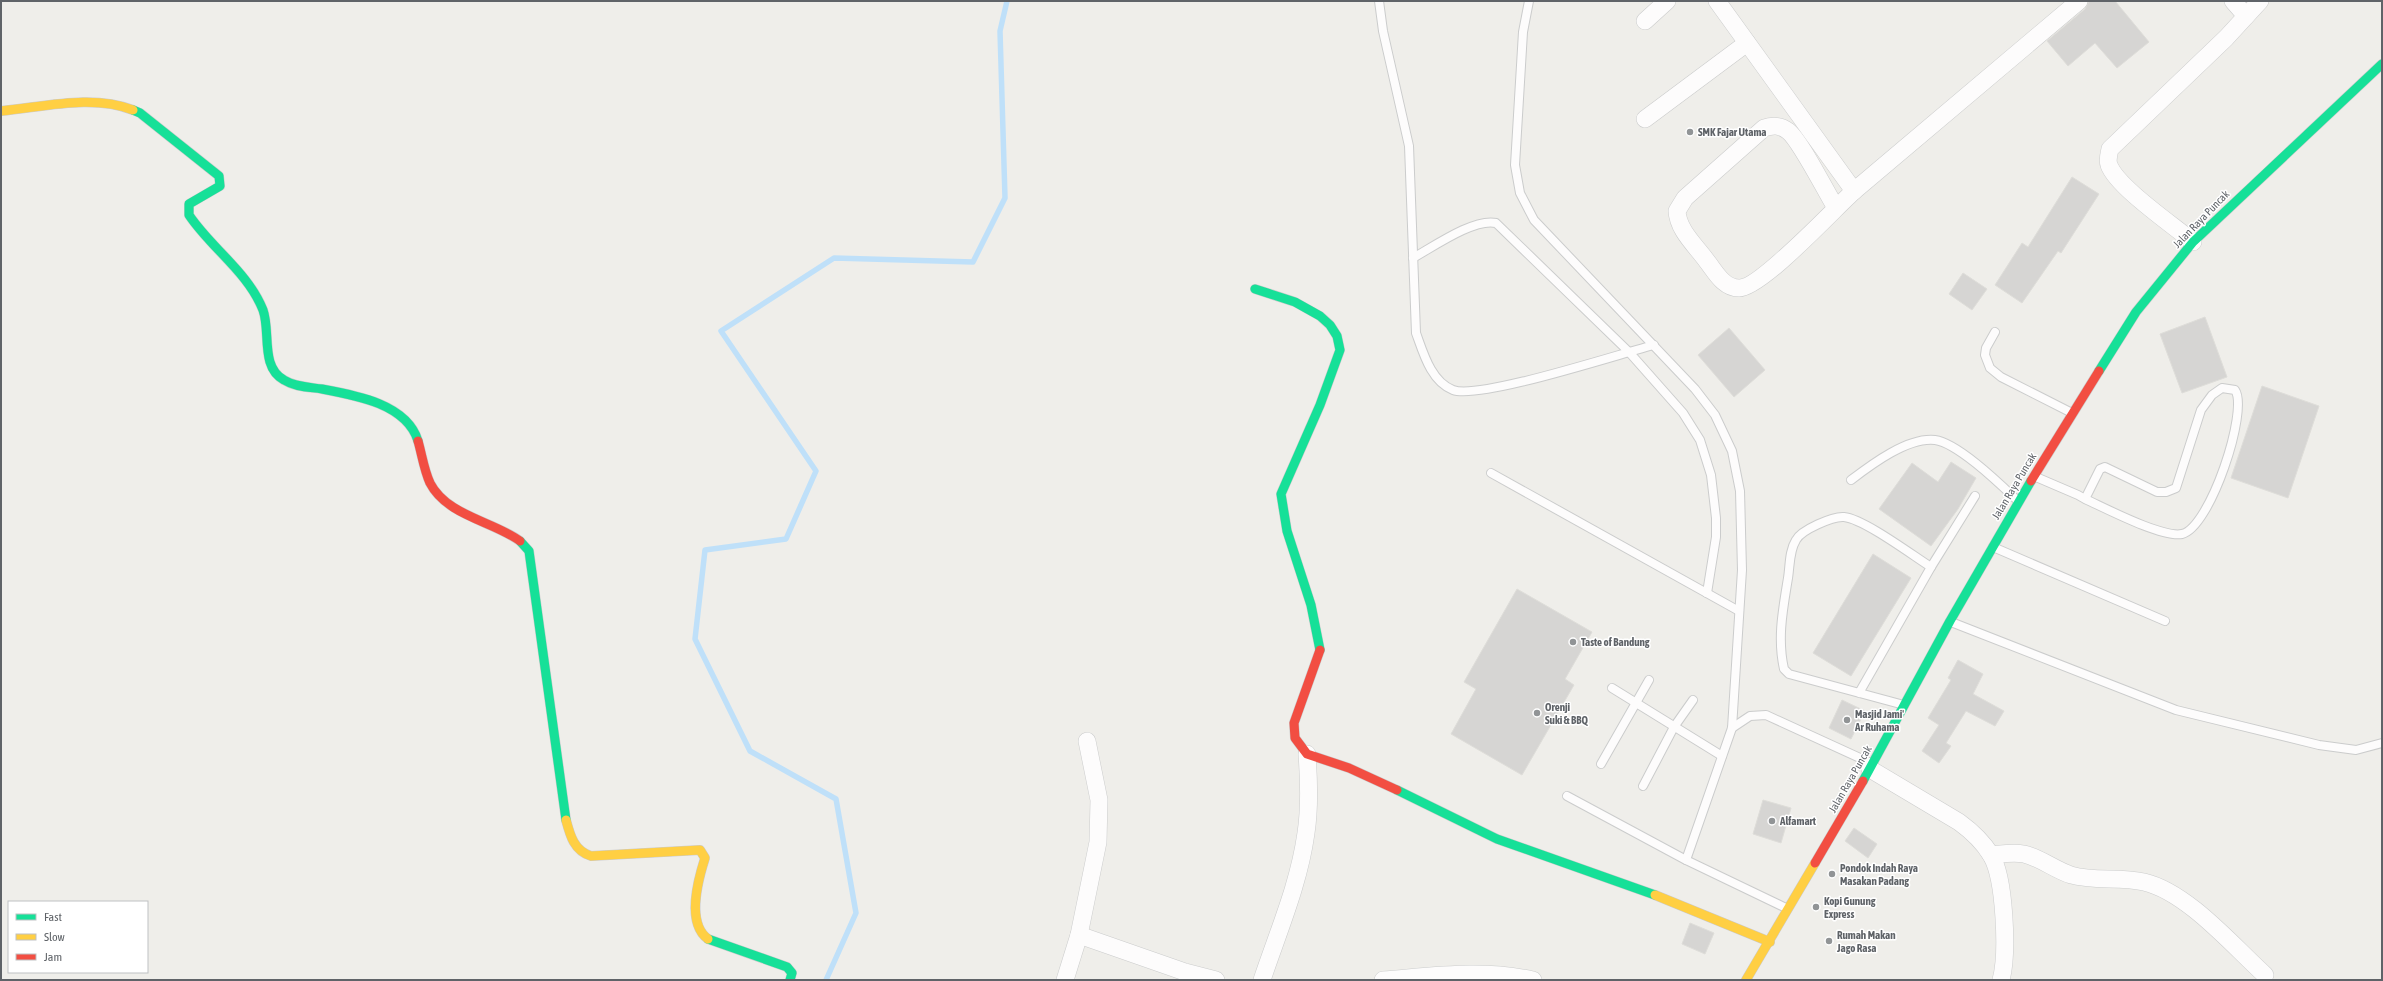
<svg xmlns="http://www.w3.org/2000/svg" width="2383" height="981" viewBox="0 0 2383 981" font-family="'Asap Condensed',sans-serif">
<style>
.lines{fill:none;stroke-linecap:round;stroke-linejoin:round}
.stream{stroke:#bfe0f9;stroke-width:5.5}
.building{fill:#d6d5d3;stroke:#deddd9}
.lane-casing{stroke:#cbcccc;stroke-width:10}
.street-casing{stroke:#cbcccc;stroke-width:18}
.fast-casing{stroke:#cacacb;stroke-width:10}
.slow-casing{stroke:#cacacb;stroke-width:10}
.jam-casing{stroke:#cacacb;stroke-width:10}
.lane{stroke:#fdfcfc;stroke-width:8}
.street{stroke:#fdfcfc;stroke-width:17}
.fast{stroke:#16e098;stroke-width:9}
.slow{stroke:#ffcf43;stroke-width:9}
.jam{stroke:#f24e42;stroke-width:9}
.poi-dot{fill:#919496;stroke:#fff;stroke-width:1.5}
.labels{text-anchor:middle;stroke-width:3;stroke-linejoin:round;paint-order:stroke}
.poi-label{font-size:11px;font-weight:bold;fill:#5f6368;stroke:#fff;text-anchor:start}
.street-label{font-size:11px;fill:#5f6368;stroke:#fff}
</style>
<rect width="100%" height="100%" fill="#efeeea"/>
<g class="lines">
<polyline class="stream" points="826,980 856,913 836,799 750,751 695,639 705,550 786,539 816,471 721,331 834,258 973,262 1005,198 1000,31 1007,1"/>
</g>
<g class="building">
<polygon points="2089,1 2115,1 2149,42 2117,68 2095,43 2068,66 2047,41 2085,9"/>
<polygon points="2072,177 2099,194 2061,253 2058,251 2022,303 1995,285 2022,243 2028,247"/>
<polygon points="1963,273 1987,289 1972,310 1949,294"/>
<polygon points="2205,317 2227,377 2182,393 2160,334"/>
<polygon points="1729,328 1765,370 1734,397 1698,355"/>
<polygon points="2262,386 2319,406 2288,498 2231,478"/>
<polygon points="1951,462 1976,478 1958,509 1931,546 1879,509 1912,463 1938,482"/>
<polygon points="1873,554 1911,578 1851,676 1813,653"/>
<polygon points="1517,589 1592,632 1565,679 1574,685 1522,775 1451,734 1476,689 1464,682"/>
<polygon points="1958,660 1983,674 1973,694 2004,711 1995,726 1966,711 1946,743 1951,746 1939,763 1922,751 1939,725 1928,718 1951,680 1948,678"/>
<polygon points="1842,700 1865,711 1851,739 1829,728"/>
<polygon points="1763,800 1791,808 1781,843 1753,834"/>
<polygon points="1854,828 1877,844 1868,858 1845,841"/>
<polygon points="1690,923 1714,933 1705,954 1682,944"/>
</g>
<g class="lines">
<g class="lane-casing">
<g id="lane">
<path d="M1379 1 1383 31 1409 146 1416 333C1423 352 1431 382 1453 390 1479 400 1619 354 1654 345"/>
<polyline points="1529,1 1523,32 1515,165 1520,193 1534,220 1695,389 1715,415 1732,451 1740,491 1742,570 1732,728 1686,860 1786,908"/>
<path d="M1413 258C1433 247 1474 218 1496 223L1629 352 1683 413 1700 440 1711 475 1716 518V537L1707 593"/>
<polyline points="1995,332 1986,348 1985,355 1990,368 2001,377 2072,413"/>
<polyline points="1491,473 1739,611"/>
<path d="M2036 477 2078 495 2085 499C2105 508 2162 538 2182 534 2210 528 2249 410 2235 390L2222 388 2212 395 2201 410 2176 488 2166 492H2157L2105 467 2100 469 2085 499"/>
<path d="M1851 480C1872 464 1908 437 1935 440 1958 443 2001 485 2018 501"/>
<polyline points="1993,547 2165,621"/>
<polyline points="1931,567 1975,496"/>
<polyline points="1951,622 2176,710 2319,745 2356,750 2382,743"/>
<polyline points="1612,688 1722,756"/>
<path d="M1859 693 1931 567C1912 555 1864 519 1844 517 1833 516 1801 530 1796 540 1789 551 1790 566 1788 578 1783 609 1777 638 1784 669L1789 674 1904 705"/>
<polyline points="1732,728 1750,716 1766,715 1873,764"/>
<polyline points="1601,764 1649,680"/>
<polyline points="1643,786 1674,727 1693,700"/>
<polyline points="1567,796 1686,860"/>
</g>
</g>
<g class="street-casing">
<g id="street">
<polyline points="1717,1 1854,191 2079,1"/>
<polyline points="2233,1 2246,16"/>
<polyline points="1645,21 1667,1"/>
<polyline points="1645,119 1747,43"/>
<path d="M1836 208C1826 192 1800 140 1788 131 1780 125 1773 125 1764 128L1685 198 1677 211C1678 230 1695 245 1706 260 1715 271 1723 288 1739 288 1760 289 1834 209 1854 191"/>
<path d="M2193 242C2173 225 2117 187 2109 165 2107 160 2109 154 2110 149L2226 38 2260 1"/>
<path d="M1870 769 1959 822C1970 830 1983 842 1991 855 2005 878 2008 954 2001 980"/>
<path d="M1991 855C2002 854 2013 852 2024 854 2041 858 2055 870 2071 875 2095 882 2119 876 2144 882 2187 892 2232 945 2265 975"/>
<polyline points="1079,935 1185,972 1216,980"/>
<polyline points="1065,980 1079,935 1098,842 1099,800 1087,741"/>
<path d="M1262 980C1278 932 1299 884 1306 833 1310 807 1309 781 1307 754"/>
<path d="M1383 980C1435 976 1482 969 1533 980"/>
</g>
</g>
<g class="fast-casing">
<g id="fast">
<path d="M133 110 140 113 219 176 220 186 189 204V215C211 248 248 272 263 310 271 332 260 367 284 380 295 387 309 387 322 389 355 395 407 404 418 441"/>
<polyline points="1255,289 1295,302 1320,316 1330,325 1337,336 1340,350 1320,405 1281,494 1287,531 1311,605 1320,650"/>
<polyline points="2099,371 2136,312 2193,242 2382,64"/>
<polyline points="520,541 529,551 566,820"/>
<polyline points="1863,781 1950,621 2031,481"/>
<polyline points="1397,790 1497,839 1655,895"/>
<polyline points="708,939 787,967 792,973 790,980"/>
</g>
</g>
<g class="slow-casing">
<g id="slow">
<path d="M1 111C44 107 92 94 133 110"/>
<path d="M566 820C570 835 574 851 591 856L700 850 705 858C698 880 686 923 708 939"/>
<polyline points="1655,895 1770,942"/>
<polyline points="1746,980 1815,863"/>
</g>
</g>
<g class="jam-casing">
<g id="jam">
<path d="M418 441C422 455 424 470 430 483 447 516 493 521 520 541"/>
<polyline points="2031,481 2099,371"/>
<polyline points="1320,650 1294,723 1295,738 1307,754 1349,768 1397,790"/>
<polyline points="1815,863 1863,781"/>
</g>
</g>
<use href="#lane" class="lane"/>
<use href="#street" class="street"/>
<use href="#fast" class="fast"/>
<use href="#slow" class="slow"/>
<use href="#jam" class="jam"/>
</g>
<g class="poi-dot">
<circle cx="1690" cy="132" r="4"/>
<circle cx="1573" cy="642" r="4"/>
<circle cx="1537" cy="713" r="4"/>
<circle cx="1847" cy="720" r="4"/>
<circle cx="1772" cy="821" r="4"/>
<circle cx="1832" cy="874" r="4"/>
<circle cx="1816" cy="907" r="4"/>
<circle cx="1829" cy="941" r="4"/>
</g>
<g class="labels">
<g class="poi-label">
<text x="1698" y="136">SMK Fajar Utama</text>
<text x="1581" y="646">Taste of Bandung</text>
<text x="1545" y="711">Orenji<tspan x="1545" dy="13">Suki &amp; BBQ</tspan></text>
<text x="1855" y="718">Masjid Jami'<tspan x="1855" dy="13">Ar Ruhama</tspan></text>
<text x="1780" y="825">Alfamart</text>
<text x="1840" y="872">Pondok Indah Raya<tspan x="1840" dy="13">Masakan Padang</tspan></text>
<text x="1824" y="905">Kopi Gunung<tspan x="1824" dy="13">Express</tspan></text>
<text x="1837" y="939">Rumah Makan<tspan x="1837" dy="13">Jago Rasa</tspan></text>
</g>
<g class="street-label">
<text transform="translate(2201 219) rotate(-46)" y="4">Jalan Raya Puncak</text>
<text transform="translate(2014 486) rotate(-59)" y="4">Jalan Raya Puncak</text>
<text transform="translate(1850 779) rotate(-60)" y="4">Jalan Raya Puncak</text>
</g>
</g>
<rect width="2383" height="981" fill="none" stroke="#5f6368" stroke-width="4"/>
<rect x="8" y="901" width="140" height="72" fill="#ffffff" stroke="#bfc1c3"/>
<rect x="16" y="914" width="20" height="6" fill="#16e098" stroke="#bfc1c3"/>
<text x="44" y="921" font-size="12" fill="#5f6368">Fast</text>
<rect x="16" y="934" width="20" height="6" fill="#ffcf43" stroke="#bfc1c3"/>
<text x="44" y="941" font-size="12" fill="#5f6368">Slow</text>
<rect x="16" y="954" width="20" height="6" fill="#f24e42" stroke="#bfc1c3"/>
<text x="44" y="961" font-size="12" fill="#5f6368">Jam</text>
</svg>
